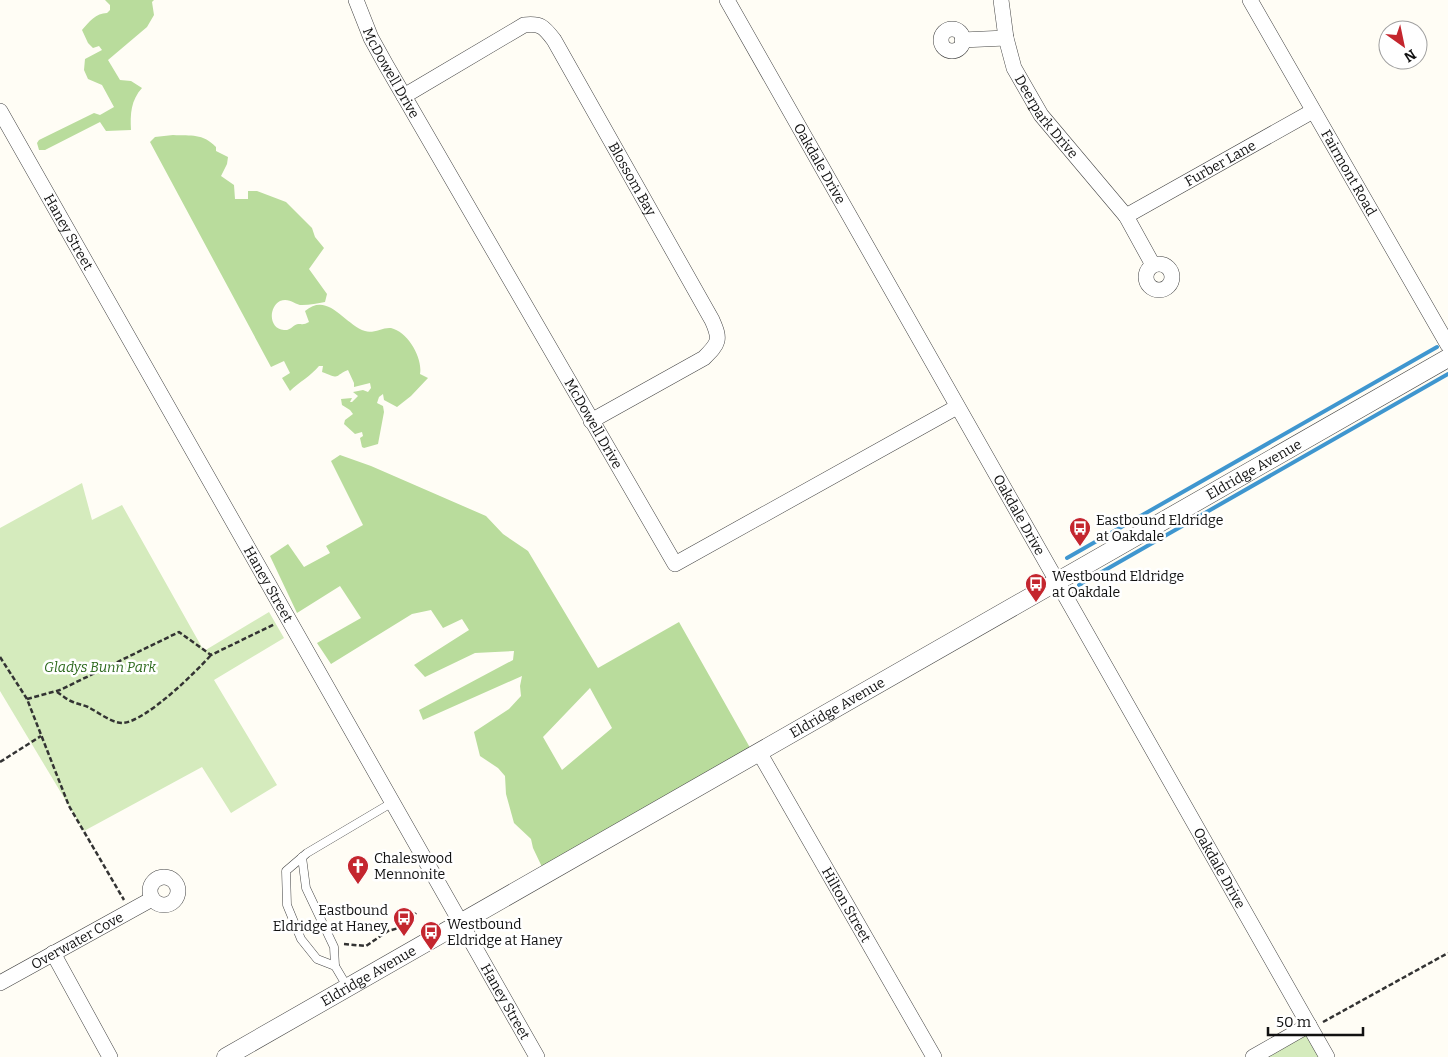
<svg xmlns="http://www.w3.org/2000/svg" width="1448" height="1057" viewBox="0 0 1448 1057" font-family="Bitter,serif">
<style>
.green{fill:#d5ebbd}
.forest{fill:#b9dc9c;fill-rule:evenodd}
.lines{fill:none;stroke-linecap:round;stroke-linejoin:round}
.stream{stroke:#3f96cf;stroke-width:4}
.service-casing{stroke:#444;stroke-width:9}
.minor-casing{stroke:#444;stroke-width:16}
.tertiary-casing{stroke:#444;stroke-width:19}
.path{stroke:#333;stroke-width:2.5;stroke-dasharray:5 2.5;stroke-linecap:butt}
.service{stroke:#fff;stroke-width:8}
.minor{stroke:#fff;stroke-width:15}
.tertiary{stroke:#fff;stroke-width:18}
.labels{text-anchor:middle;stroke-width:5;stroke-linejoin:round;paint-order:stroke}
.street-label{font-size:14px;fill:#111;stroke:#fff}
.poi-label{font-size:14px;fill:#111;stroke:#fff;text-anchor:start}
.park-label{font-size:14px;font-style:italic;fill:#2f6b1f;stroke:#fff}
</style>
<rect width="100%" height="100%" fill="#fffdf5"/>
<g class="green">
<polygon points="82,483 92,520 122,505 204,651 269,612 284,638 214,680 277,785 231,813 202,767 84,831 0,691 0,528"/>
<polygon points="1308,1033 1322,1057 1267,1057"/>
</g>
<g class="forest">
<path d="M105 0H154L152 2 154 15 147 27 108 60 120 80 131 81 142 88C131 100 130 114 131 130L106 131 100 122 45 150H39L37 143 39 140 94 113 100 115 114 107 102 85 88 79 84 70 85 59 102 50 99 46 93 48 88 43 82 30C89 22 96 13 107 13L110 10V5Z"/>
<path d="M173 135C192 136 202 133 216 147V151L228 157 227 164 221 176 234 185 235 199H248V191H257L286 202 312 228 315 237 324 248 309 269 327 294 325 302C318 303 310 305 302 305 295 305 289 297 280 301 268 308 269 329 284 330 290 331 293 325 298 324 303 324 304 325 309 322L305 311C328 291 344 324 365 331 373 334 383 327 391 328 408 332 423 358 420 374L428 378 411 396 397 407 384 400 383 394 379 397 377 403 383 406 384 412 378 444 364 448 362 447 360 438 363 436 362 432 355 434 344 424 345 420 353 414 350 410 342 405 341 399 352 398 350 402H352L358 396 353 392 363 390 368 392 371 388 370 383 354 387V383L348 370C333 376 342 380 322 372L323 366H319C311 376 299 382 290 391L282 378 290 373 284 361 271 367 150 142 155 137Z"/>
<path d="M340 455 371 466 486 516 503 534 528 551 598 668 679 622 753 753 542 867 533 848 531 839 514 823 506 794 505 776 498 768 480 756 474 732 509 709 521 696 520 686 522 676 423 720 419 710 513 660 514 651 475 653 425 677 414 665 469 630 462 619 443 628 431 610 412 614 331 664 317 643 361 618 340 586 297 613 270 556 288 544 304 567 330 553 326 546 363 525 331 461ZM590 688 612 728 562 770 543 737Z"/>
</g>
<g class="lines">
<g class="stream">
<polyline points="1067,558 1437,347"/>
<polyline points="1079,585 1448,374"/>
</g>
<g class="service-casing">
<g id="service">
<polyline points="302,857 306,888 334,947 335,966"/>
<polyline points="348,988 335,966 317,959 301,939 287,905 286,871 307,853 393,802"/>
</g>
</g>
<g class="minor-casing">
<g id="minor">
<path id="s1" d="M356 0 371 38 386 65 675 564 957 407"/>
<path id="s2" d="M727 0 1327 1057"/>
<path id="s3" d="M1001 0 1006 38 1014 68 1041 115 1126 216 1153 265"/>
<path id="s4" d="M1250 0 1448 345"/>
<circle cx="952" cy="40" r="11"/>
<polyline points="962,40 1006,38"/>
<path id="s5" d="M404 96 524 25C541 23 544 27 554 40L712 320C721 340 719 343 704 358L591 421"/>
<path id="s6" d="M0 111 537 1057"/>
<path id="s7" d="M1126 216 1313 111"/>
<circle cx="1159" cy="277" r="13"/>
<path id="s8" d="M759 752 934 1057"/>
<circle cx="164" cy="891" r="14"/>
<polyline points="53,953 110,1057"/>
<path id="s9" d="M0 983 152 899"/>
<polyline points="1253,1057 1309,1025"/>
</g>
</g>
<g class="tertiary-casing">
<g id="tertiary">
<path id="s10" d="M226 1057 1448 358"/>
</g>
</g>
<g class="path">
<polyline points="0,657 27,699 69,806 124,900"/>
<path d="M57 692C62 695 67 700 73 702 78 704 83 705 88 707 98 712 111 723 123 723 146 721 195 673 211 655"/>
<polyline points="27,699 60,690 179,632 211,655 275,624"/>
<polyline points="0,762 41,736"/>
<polyline points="344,944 366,946 388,931 402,927 409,922 416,913"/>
<polyline points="1323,1022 1448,953"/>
</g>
<use href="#service" class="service"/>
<use href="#minor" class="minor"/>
<use href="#tertiary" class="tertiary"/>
</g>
<defs>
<g id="bus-pin" transform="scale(1.125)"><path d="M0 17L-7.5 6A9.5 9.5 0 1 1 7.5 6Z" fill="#c4262e" stroke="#fff"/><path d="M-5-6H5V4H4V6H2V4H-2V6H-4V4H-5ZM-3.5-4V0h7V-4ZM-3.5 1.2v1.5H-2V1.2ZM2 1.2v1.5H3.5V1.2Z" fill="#fff"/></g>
<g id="church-pin" transform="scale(1.125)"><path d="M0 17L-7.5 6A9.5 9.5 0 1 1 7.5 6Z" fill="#c4262e" stroke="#fff"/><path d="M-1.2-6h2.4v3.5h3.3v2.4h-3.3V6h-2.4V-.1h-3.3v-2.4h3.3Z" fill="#fff"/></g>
</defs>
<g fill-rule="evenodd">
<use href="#bus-pin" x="1080" y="528"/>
<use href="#bus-pin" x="1036" y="584"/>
<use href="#church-pin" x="358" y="866"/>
<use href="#bus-pin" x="404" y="918"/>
<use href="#bus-pin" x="431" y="932"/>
</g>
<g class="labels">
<g class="street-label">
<text dy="5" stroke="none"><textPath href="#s1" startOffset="81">McDowell Drive</textPath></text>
<text dy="5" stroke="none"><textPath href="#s3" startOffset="128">Deerpark Drive</textPath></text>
<text dy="5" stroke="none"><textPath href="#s2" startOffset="188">Oakdale Drive</textPath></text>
<text dy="5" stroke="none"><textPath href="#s7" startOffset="108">Furber Lane</textPath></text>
<text dy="5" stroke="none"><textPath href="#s4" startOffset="199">Fairmont Road</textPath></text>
<text dy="5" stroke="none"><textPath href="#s5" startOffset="335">Blossom Bay</textPath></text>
<text dy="5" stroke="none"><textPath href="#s6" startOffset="139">Haney Street</textPath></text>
<text dy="5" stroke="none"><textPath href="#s1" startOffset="486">McDowell Drive</textPath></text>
<text dy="5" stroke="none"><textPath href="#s10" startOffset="1184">Eldridge Avenue</textPath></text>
<text dy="5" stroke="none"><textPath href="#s2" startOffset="592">Oakdale Drive</textPath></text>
<text dy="5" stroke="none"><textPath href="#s6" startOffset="544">Haney Street</textPath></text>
<text dy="5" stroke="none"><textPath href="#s10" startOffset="704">Eldridge Avenue</textPath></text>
<text dy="5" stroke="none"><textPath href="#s2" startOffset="998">Oakdale Drive</textPath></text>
<text dy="5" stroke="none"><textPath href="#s8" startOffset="176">Hilton Street</textPath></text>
<text dy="5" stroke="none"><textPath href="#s9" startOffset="88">Overwater Cove</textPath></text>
<text dy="5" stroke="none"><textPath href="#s10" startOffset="164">Eldridge Avenue</textPath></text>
<text dy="5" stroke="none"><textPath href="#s6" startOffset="1024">Haney Street</textPath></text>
</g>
<g class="poi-label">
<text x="1096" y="525">Eastbound Eldridge<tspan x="1096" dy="16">at Oakdale</tspan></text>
<text x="1052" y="581">Westbound Eldridge<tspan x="1052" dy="16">at Oakdale</tspan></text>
<text x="374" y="863">Chaleswood<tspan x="374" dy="16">Mennonite</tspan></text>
<text x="388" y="915" text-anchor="end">Eastbound<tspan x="388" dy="16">Eldridge at Haney</tspan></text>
<text x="447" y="929">Westbound<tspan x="447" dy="16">Eldridge at Haney</tspan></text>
</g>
<g class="park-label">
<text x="100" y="672">Gladys Bunn Park</text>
</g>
</g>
<g transform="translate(1403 45) rotate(147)"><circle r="24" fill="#ffffff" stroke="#a0a0a0"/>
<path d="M0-4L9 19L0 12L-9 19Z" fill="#c4262e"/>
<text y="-8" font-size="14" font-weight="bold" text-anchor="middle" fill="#111111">N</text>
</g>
<path d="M1268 1027v8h95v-8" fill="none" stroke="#111111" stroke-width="2.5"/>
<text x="1276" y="1027" font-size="15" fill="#111111" stroke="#ffffff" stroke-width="4" paint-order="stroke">50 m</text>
</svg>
